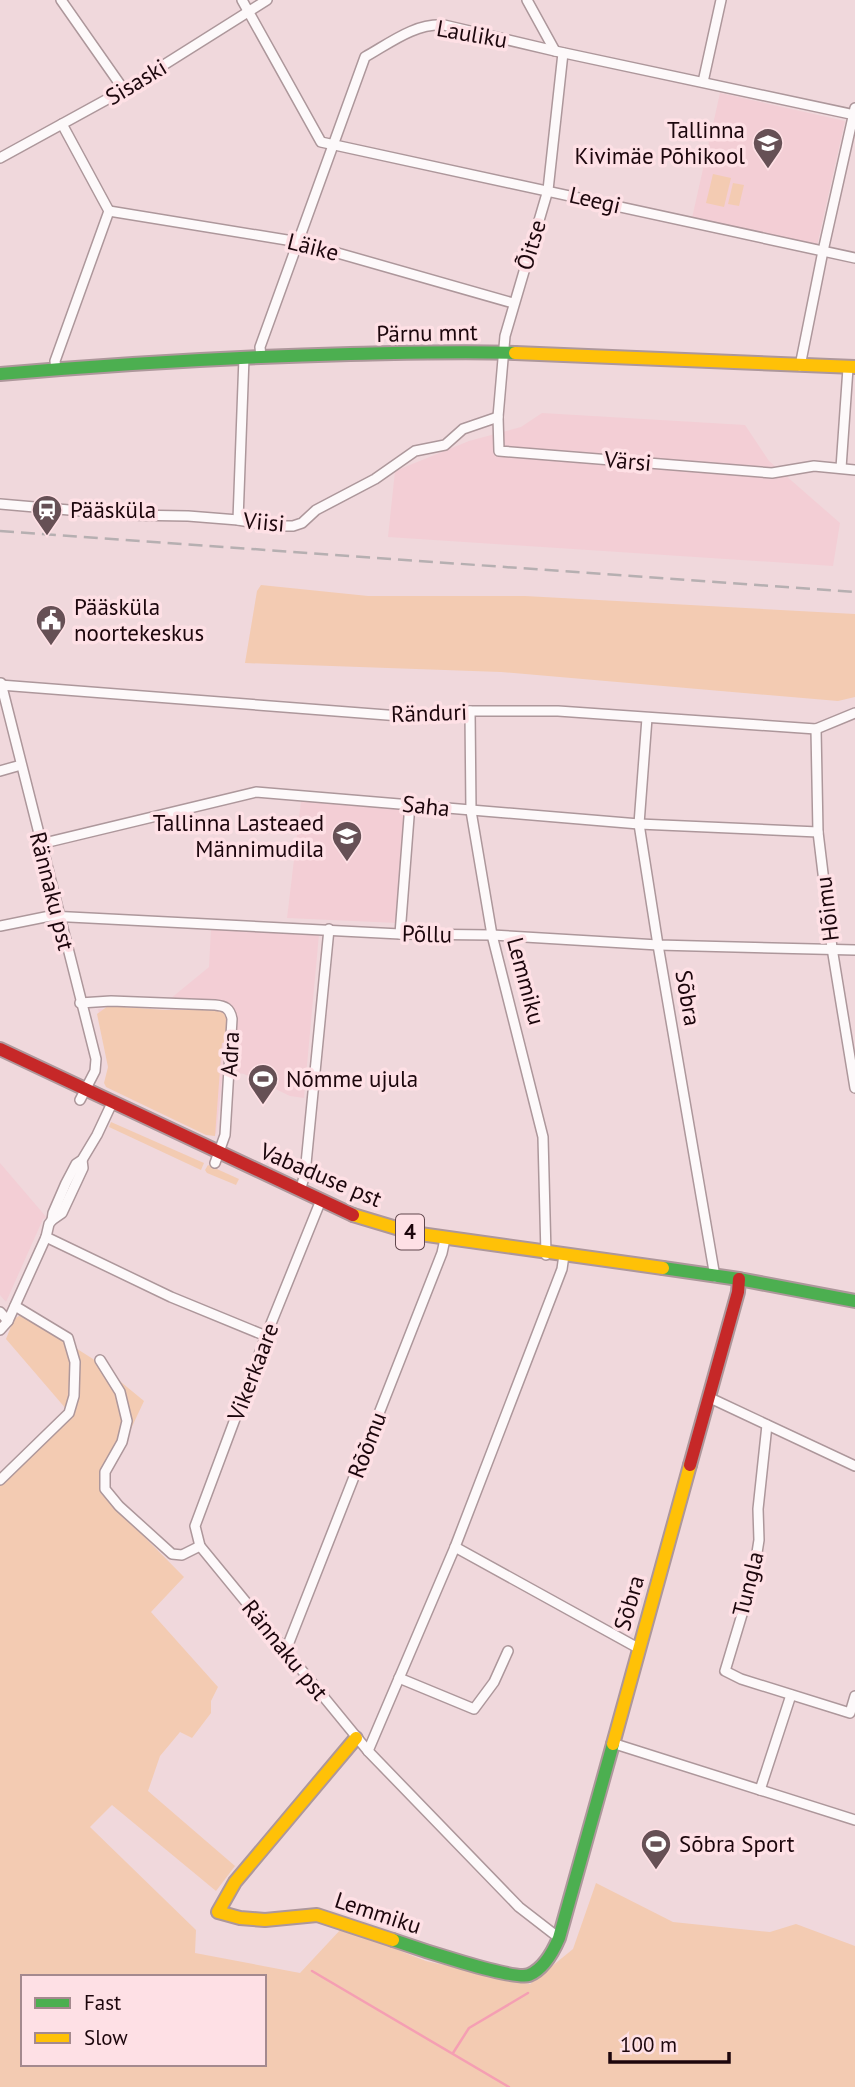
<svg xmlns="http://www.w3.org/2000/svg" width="855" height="2087" viewBox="0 0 855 2087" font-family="'PT Sans',sans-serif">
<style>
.built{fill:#f3ced5}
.green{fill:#f3cbb2;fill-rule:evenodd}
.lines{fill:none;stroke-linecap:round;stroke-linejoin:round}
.stream{stroke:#f59fb3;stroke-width:2.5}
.street-casing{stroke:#ad979b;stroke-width:12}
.fast-casing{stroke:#ad979b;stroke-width:16}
.slow-casing{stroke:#ad979b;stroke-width:16}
.jam-casing{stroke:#ad979b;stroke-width:16}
.street{stroke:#fdf9fa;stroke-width:9}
.fast{stroke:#4caf50;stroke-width:12}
.slow{stroke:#ffc107;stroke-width:12}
.jam{stroke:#c62828;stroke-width:12}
.rail{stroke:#b6afb1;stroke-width:2.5;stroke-dasharray:14 7;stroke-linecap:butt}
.labels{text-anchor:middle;stroke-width:7;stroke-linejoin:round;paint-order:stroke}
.shield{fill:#fee0e5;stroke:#60474d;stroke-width:2}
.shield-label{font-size:21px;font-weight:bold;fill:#1c060c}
.street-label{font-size:23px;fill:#1c060c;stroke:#fee0e5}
.poi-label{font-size:23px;fill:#1c060c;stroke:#fee0e5;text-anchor:start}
</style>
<rect width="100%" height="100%" fill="#f0d8dc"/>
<g class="built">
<polygon points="720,93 845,121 817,246 692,218"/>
<polygon points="542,413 745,425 769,461 840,523 833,566 388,537 395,471 469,441 521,427"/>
<polygon points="301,801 405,808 397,923 287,918"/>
<polygon points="211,929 319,934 304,1098 290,1096 244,1074 223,1071 216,1134 117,1086 98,1009 170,1011 170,999 209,967"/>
<polygon points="0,1163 47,1218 43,1219 39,1228 6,1302 0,1295"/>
</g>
<g class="green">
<polygon points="713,174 731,178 724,207 706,203"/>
<polygon points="733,183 744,185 739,206 728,204"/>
<polygon points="261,585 368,596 525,596 855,614 855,697 838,701 501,672 245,663 257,591"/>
<polygon points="108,1006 166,1010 224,1010 228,1017 228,1043 222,1043 215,1136 206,1135 106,1087 104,1083 108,1067 97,1014"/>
<polygon points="111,1122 204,1163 201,1170 109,1127"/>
<polygon points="208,1165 239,1179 236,1185 207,1173 205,1170"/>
<path d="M22 1314 93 1359 144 1401 101 1493 184 1577 151 1612 218 1687 211 1701V1713L192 1738 180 1732 160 1756 148 1791 235 1866 216 1891 112 1805 90 1827 196 1930 195 1953 300 1973 342 1928 426 1961 530 1984 573 1949 596 1883 673 1922 770 1932 796 1924 855 1946V2087H0V1486L73 1417 6 1339 14 1319ZM23 1977H264V2064H23Z"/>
</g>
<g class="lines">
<g class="stream">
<polyline points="312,1971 509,2087"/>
<polyline points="453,2053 469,2028 528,1993"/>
</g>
<g class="street-casing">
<g id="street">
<polyline points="61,0 124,90"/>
<polyline points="242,0 321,142 855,258"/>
<polyline points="527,0 555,51"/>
<polyline points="563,53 548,190 505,336 498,417 499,451 772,473 814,466 855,470"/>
<polyline points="703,82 721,0"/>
<polyline points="0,158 124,90 267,0"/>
<polyline points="109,211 299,242 513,303"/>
<path d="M261 357 260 347 365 57C390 43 415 23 444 25L555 51 855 115"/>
<polyline points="800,366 823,251 855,108"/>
<polyline points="56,369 55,361 109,211 62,124"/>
<polyline points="841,468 848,368"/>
<polyline points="0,504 127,515 188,516 238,520 271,526 293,526 302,523 316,510 375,479 415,451 445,445 463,429 498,417"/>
<polyline points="238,520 244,357"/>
<polyline points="1,683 96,1059 95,1071 80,1100"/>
<polyline points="0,685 413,717 470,711 558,711 816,729 855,713"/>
<polyline points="470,711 471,811 492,935 543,1137 546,1255"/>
<polyline points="647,718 639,824 658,945 715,1277"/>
<polyline points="816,729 818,832 832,948 855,1088"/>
<polyline points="0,771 21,765"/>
<polyline points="40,844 256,792 639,824 818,832"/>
<polyline points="0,926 50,916 400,934 492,935 658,945 855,950"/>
<polyline points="400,934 410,804"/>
<path d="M80 1003 111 1001 215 1005C225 1006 230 1008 232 1019L225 1135 215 1163"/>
<polyline points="300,1191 305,1174 329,929"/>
<polyline points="321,1200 266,1336 195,1526 200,1546 368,1751 519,1907 559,1938"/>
<polyline points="52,1220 62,1213 83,1168 82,1160"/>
<polyline points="46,1237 171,1297 266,1336"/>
<polyline points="0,1312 8,1321"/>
<polyline points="0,1330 8,1321 46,1237 49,1224 52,1220 53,1213 66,1183 76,1164 82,1160 97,1135 112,1103"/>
<polyline points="100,1360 120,1392 127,1421 122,1442 105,1472 105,1489 119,1506 172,1554 182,1555 200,1546"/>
<polyline points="708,1397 855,1466"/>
<polyline points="767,1425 758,1509 759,1540 753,1578 725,1671 741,1679 850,1713 855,1696"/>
<polyline points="0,1480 69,1413 74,1396 75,1362 68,1338 15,1306"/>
<polyline points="455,1547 638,1648"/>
<polyline points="286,1650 442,1253 445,1239"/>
<polyline points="399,1678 474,1709 494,1682 508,1651"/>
<polyline points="612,1743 855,1820"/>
<polyline points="368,1751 455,1547 562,1269 564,1255"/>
<polyline points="760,1790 791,1695"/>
</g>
</g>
<g class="fast-casing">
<g id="fast">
<path d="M0 374C117 364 233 357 350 354 405 353 460 351 515 353"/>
<polyline points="663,1268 739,1279 855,1301"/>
<path d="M393 1940C413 1947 514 1981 529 1975 544 1969 553 1952 559 1938L613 1744"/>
</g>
</g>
<g class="slow-casing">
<g id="slow">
<polyline points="515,353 855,367"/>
<polyline points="353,1215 413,1233 663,1268"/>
<polyline points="356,1738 235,1882 218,1912 240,1918 265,1920 317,1915 393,1940"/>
<polyline points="613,1744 690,1465"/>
</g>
</g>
<g class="jam-casing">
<g id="jam">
<polyline points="0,1049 353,1215"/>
<polyline points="690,1465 738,1292 739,1279"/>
</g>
</g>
<use href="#street" class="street"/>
<use href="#fast" class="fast"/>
<use href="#slow" class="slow"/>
<use href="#jam" class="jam"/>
<polyline class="rail" points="0,531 855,592"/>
</g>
<defs>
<g id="school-pin" transform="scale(1.575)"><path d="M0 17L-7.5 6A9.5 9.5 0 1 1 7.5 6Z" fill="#665055" stroke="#fee0e5"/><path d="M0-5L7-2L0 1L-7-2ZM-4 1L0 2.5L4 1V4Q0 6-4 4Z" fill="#fff"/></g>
<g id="station-pin" transform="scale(1.575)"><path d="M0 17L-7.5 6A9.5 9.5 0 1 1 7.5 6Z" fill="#665055" stroke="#fee0e5"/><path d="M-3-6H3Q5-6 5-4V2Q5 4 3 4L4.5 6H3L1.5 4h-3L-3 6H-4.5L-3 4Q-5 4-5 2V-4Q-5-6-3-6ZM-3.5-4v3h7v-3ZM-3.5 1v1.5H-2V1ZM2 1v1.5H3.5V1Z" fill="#fff"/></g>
<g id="civic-pin" transform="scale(1.575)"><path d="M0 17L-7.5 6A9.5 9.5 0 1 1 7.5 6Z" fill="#665055" stroke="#fee0e5"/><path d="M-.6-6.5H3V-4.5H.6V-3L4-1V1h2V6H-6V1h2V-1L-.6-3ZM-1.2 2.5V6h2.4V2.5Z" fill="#fff"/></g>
<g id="stadium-pin" transform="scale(1.575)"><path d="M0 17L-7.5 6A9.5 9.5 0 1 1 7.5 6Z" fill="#665055" stroke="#fee0e5"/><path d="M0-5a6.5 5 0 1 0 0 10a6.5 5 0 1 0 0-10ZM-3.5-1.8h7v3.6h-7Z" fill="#fff"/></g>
</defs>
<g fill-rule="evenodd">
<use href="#school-pin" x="768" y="143"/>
<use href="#station-pin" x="47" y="510"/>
<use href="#civic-pin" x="51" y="620"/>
<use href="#school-pin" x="347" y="836"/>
<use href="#stadium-pin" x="263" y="1079"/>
<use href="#stadium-pin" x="656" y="1844"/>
</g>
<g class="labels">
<rect class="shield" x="396" y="1214.5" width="28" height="35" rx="5"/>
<g class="shield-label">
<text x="410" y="1239">4</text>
</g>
<g class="street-label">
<text transform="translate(472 34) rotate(10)" y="8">Lauliku</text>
<text transform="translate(136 82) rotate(-31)" y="8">Sisaski</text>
<text transform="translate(595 200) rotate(13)" y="8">Leegi</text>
<text transform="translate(531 245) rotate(-73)" y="8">Õitse</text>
<text transform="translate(313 247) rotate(14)" y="8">Läike</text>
<text transform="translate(427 333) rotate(-1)" y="8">Pärnu mnt</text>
<text transform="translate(628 461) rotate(5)" y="8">Värsi</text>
<text transform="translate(264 522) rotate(5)" y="8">Viisi</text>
<text transform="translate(429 713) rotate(-2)" y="8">Ränduri</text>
<text transform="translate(426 806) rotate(6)" y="8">Saha</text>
<text transform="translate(52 891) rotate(76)" y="8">Rännaku pst</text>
<text transform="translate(827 909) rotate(-97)" y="8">Hõimu</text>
<text transform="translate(427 934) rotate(1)" y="8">Põllu</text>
<text transform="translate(526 981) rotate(75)" y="8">Lemmiku</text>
<text transform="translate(688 998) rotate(80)" y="8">Sõbra</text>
<text transform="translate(230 1054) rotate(-87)" y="8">Adra</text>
<text transform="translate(321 1175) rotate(23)" y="8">Vabaduse pst</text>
<text transform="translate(253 1372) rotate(-69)" y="8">Vikerkaare</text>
<text transform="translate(367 1445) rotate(-69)" y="8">Rõõmu</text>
<text transform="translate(748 1584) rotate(-76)" y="8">Tungla</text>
<text transform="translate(629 1603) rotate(-74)" y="8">Sõbra</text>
<text transform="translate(285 1650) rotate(51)" y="8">Rännaku pst</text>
<text transform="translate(378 1913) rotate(18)" y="8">Lemmiku</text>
</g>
<g class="poi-label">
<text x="745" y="138" text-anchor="end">Tallinna<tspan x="745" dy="26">Kivimäe Põhikool</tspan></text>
<text x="70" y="518">Pääsküla</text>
<text x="74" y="615">Pääsküla<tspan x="74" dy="26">noortekeskus</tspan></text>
<text x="324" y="831" text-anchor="end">Tallinna Lasteaed<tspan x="324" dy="26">Männimudila</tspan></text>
<text x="286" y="1087">Nõmme ujula</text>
<text x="679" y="1852">Sõbra Sport</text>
</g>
</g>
<rect x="21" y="1975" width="245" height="91" fill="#fee0e5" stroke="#a4898e" stroke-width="2"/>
<rect x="35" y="1998" width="35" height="10" fill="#4caf50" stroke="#a4898e" stroke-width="2"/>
<text x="84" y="2010" font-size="21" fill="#1c060c">Fast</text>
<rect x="35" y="2033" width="35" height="10" fill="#ffc107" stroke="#a4898e" stroke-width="2"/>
<text x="84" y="2045" font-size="21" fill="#1c060c">Slow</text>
<path d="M610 2052v10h119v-10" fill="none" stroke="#1c060c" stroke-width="3.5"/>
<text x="620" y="2052" font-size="21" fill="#1c060c" stroke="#fee0e5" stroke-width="5" paint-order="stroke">100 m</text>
</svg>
